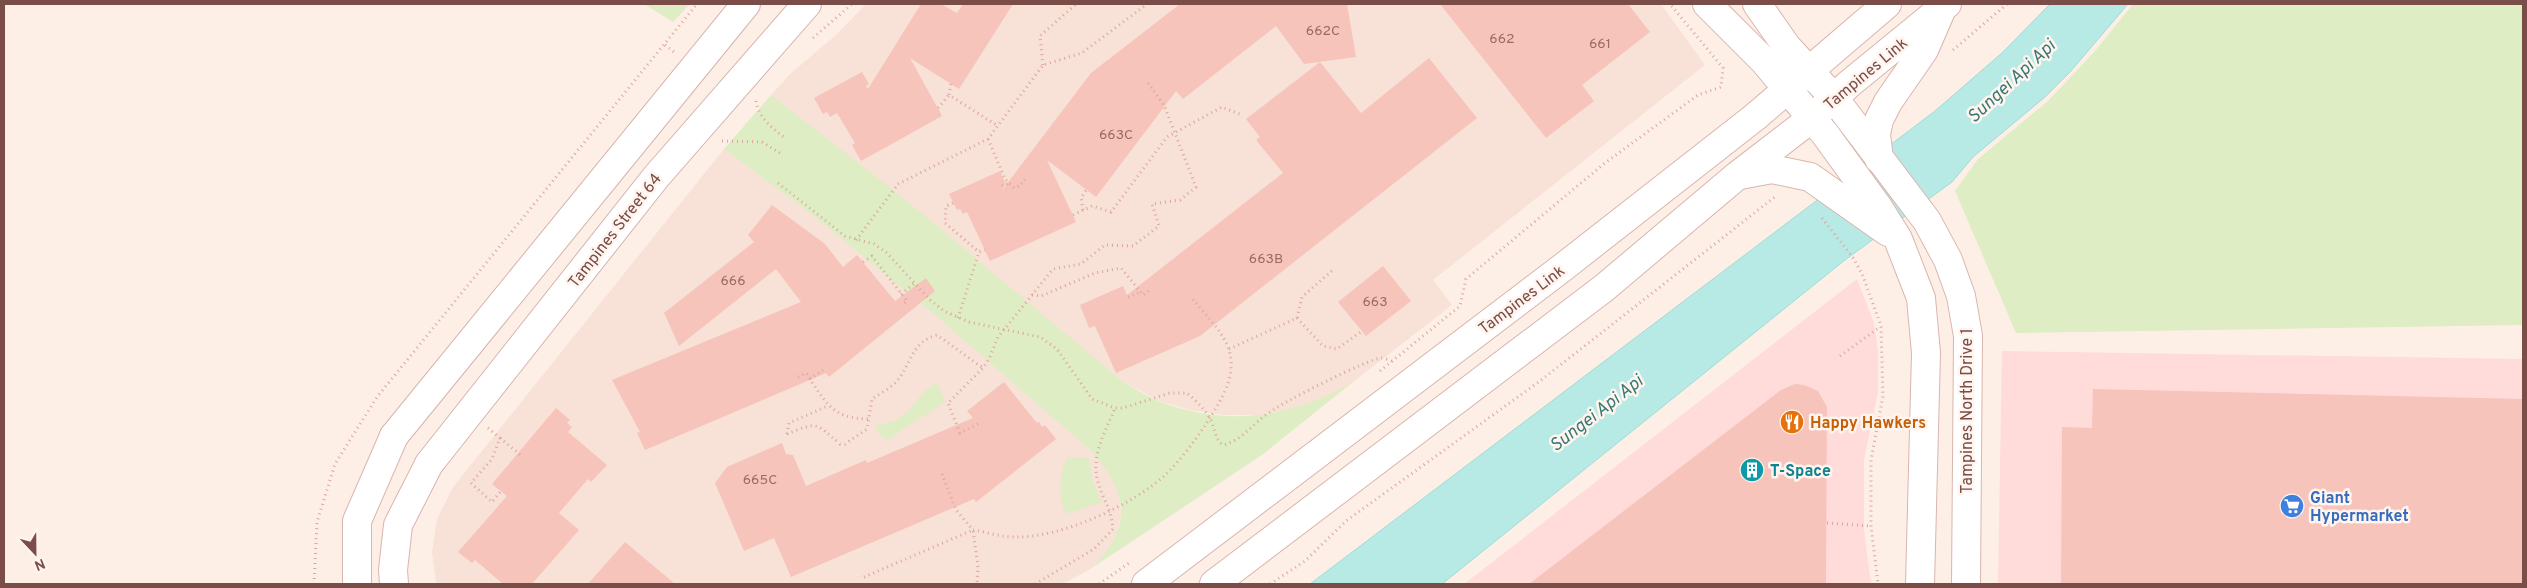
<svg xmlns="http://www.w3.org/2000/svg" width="2527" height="588" viewBox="0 0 2527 588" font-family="Overpass,sans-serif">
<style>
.residential{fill:#f8e1d6}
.commercial{fill:#ffdbd9}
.green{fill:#deedc3}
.water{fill:#b8eae5;stroke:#9edcd6}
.building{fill:#f6c4bb}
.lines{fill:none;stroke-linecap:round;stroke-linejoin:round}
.street-casing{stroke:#d4b4ad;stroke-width:30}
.secondary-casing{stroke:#d9b5ad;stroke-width:30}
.path{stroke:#dba69e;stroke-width:3;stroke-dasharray:1 4;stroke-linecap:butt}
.street{stroke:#fff;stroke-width:28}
.secondary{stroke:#fff;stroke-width:28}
.labels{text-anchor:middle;stroke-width:5;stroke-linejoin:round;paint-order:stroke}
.number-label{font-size:14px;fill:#996b65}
.street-label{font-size:16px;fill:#7a4d48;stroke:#fff4ee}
.food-label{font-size:16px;font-weight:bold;fill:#c56008;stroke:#fff4ee;text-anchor:start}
.culture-label{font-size:16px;font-weight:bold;fill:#0d838f;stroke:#fff4ee;text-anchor:start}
.shop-label{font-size:16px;font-weight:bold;fill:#366cbe;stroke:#fff4ee;text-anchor:start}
.water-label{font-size:18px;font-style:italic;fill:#387974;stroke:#fff4ee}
</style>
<rect width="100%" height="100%" fill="#feefe6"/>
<g class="residential">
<polygon points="866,4 1661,4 1705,65 1433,280 1452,305 1353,382 1327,397 1298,408 1262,415 1223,415 1190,410 1156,400 1121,380 771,95 790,74 836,35"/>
<polygon points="724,149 816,218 935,314 1090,450 1107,469 1119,490 1121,515 1117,533 1107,552 1092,568 1063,584 436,584 432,552 437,519 453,487"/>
</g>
<g class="commercial">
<polygon points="1857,279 1874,323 1878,351 1878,392 1864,460 1864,530 1871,584 1464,584"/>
<polygon points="2002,351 2523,359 2523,584 1998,584"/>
</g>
<g class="green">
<polygon points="644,4 690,4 673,22"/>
<polygon points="2133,4 2523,4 2523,325 2016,333 1955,191 1978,159 2048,101 2095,51"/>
<path d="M771 95 907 201 1121 380C1133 387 1145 396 1158 401 1227 427 1289 419 1353 382L1262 455 1092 568C1134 525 1128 492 1090 450L934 314 816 218 724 149Z"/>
<path d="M937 382 945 402 887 440 880 436 875 424C910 425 913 396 937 382Z"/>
<path d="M1066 457H1089L1093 482 1102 502 1066 514C1057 495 1060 477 1066 457Z"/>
</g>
<polygon class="water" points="2050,4 2128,4 2070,72 2045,97 1973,157 1952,182 1845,260 1442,584 1310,584 1935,111 2003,52"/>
<g class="building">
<polygon points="921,4 941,4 957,13 963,4 1013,4 959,89 910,58 942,116 861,161 852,145 855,143 837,113 830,117 827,112 823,114 814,98 862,72 869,84 866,86 868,89"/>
<polygon points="1180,4 1347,4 1356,57 1304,64 1276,26 1183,99 1176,91 1096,197 1047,160 1076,222 990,261 967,212 963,214 960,209 957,210 949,194 1000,171 1006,185 1002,187 1003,189 1091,73"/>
<polygon points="1440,4 1628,4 1650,32 1582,85 1594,101 1546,138"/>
<polygon points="1429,58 1477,118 1200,336 1116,373 1095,326 1089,328 1080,305 1123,286 1127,295 1283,173 1256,140 1260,137 1246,119 1320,62 1361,113"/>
<polygon points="772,205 825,244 843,267 857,255 895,301 926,278 935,291 829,377 826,373 645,450 637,433 640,432 612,380 801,302 776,269 679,346 664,313 754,242 748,235"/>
<polygon points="1383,266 1411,301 1366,336 1338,302"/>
<polygon points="1004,382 1037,423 1039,422 1042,427 1045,425 1056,439 976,502 974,499 791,577 774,538 744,551 715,483 727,467 782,443 786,454 793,455 806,486 866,460 867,463 973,418 967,411"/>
<polygon points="1795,384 1804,385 1818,391 1827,407 1826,584 1529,584 1781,390"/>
<polygon points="2093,389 2523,399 2523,584 2061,584 2062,427 2092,428"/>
<polygon points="556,408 570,420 567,423 572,427 568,432 607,465 591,482 588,479 559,513 579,530 532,584 503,584 475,560 472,563 458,552 507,496 492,484"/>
<polygon points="625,542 675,584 588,584"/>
</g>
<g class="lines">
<g class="street-casing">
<g id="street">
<polyline points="394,436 746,4"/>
<polyline points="429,464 656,177 807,4"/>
</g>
</g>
<g class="secondary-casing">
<g id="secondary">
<polyline points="1707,4 1764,61 1825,134 1878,207 1898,239 1921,298 1926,353 1920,584"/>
<polyline points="1757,4 1787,47 1834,98 1927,221 1948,260 1961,296 1968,336 1966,584"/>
<polyline points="1879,159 1876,134 1879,120 1888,102 1924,50 1940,13"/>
<polyline points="1740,175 1772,169 1810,177 1888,232"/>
<polyline points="357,584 357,521 394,436"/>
<polyline points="394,584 393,570 398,525 429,464"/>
<polyline points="1146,584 1562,268 1755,117 1887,4"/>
<polyline points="1214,584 1604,288 1738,175 1812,118 1849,84 1947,4"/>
</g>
</g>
<g class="path">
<polyline points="813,38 852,4"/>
<polyline points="665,45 674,52"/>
<polyline points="1953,50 2007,4"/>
<polyline points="1043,65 1040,36 1076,4"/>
<polyline points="951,84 949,95 998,126"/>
<path d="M756 101C759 118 772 128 785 138"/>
<polyline points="938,108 949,95"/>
<polyline points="988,139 1005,179 1014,188 1020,186 1027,176"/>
<polyline points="722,141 762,142 783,155"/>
<path d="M778 183 845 236 874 244 887 253 930 300 944 311 969 322 1040 337 1057 349 1092 399 1115 408H1123L1170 393H1187C1195 400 1203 407 1209 417 1215 426 1214 439 1223 445 1243 440 1253 423 1270 412 1283 402 1368 359 1381 358 1384 358 1389 360 1392 361"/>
<polyline points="1002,186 1009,183"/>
<polyline points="953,203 946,206 945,223 979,252"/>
<polyline points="1083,210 1081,198 1086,190"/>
<polyline points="1073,215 1092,206 1111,212 1167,137 1222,107 1242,115"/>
<polyline points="1822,218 1854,259 1863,276 1881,326 1883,396 1871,460 1871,526 1878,584"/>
<polyline points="856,240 898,184 988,139 1043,65 1082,53 1147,4"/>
<polyline points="863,262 872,256 907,301 902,305"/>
<polyline points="901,294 914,284"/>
<polyline points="1032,295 1041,296 1095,273 1121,268 1143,295 1151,289"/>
<polyline points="1128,297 1141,292"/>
<polyline points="958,318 979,252 985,250"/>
<polyline points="1297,318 1323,346 1337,349 1362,331"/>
<polyline points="1229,349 1297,318 1302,297 1334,269"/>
<polyline points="1840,356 1880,327"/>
<polyline points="1380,371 1460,306 1466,279 1605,163 1698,95 1721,87 1723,68 1670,4"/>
<path d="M798 377 806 373C825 401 831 419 869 419"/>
<polyline points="810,379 823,370"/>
<polyline points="978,424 960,433 948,403 983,368 989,359 998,337 1053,269 1081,264 1105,245 1133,246 1159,226 1152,204 1180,200 1196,187 1164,105 1148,83"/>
<polyline points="488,428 500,438 492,459 471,483 492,502 501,491"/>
<path d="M787 434C819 421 815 423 840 444H845L867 429 872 399C879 394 889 389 895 383 910 368 911 341 937 335L983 368"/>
<polyline points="787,434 789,423 828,406"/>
<polyline points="500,438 523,457"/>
<path d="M942 474 956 510 973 530C987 532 1004 538 1018 537 1062 537 1130 506 1163 477 1179 462 1194 442 1206 424 1217 406 1233 384 1231 361 1230 337 1206 316 1192 298"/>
<polyline points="1827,523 1871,526"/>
<polyline points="864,577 973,530 978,567 977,584"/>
<polyline points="314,584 317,522 335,464 377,397 697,4"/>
<path d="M1035 584 1094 549 1113 529C1111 508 1105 504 1099 485 1089 458 1105 433 1115 408"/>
<polyline points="1099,584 1129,563"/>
<polyline points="1270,584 1305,561 1346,521 1540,381 1776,196"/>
</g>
<use href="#street" class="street"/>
<use href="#secondary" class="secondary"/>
</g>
<defs>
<g id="restaurant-disc" transform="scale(1.25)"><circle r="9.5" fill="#e8710a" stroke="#fff4ee"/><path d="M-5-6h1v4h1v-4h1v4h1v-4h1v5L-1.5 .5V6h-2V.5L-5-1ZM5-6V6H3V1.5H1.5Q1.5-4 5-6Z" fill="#fff"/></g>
<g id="building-disc" transform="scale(1.25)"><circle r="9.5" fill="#0f9aa8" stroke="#fff4ee"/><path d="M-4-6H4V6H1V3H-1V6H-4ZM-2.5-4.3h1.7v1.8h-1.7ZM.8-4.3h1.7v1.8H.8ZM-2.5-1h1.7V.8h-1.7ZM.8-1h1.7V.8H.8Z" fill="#fff"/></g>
<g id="supermarket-disc" transform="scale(1.25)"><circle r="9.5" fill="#3f7fe0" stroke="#fff4ee"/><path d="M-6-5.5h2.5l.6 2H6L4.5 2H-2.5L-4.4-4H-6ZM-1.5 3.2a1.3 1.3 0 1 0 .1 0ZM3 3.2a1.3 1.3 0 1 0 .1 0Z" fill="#fff"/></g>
</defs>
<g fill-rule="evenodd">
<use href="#restaurant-disc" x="1792" y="422"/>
<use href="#building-disc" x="1752" y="470"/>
<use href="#supermarket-disc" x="2292" y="506"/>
</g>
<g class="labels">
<g class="number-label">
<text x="1323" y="35">662C</text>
<text x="1502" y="43">662</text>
<text x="1600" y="48">661</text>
<text x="1116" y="139">663C</text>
<text x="1266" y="263">663B</text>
<text x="733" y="285">666</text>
<text x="1375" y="306">663</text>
<text x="760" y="484">665C</text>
</g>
<g class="street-label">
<text transform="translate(1865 73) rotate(-40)" y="6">Tampines Link</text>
<text transform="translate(614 230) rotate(-52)" y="6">Tampines Street 64</text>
<text transform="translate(1521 299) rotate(-37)" y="6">Tampines Link</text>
<text transform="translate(1966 411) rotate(-90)" y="6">Tampines North Drive 1</text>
</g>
<g class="food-label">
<text x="1810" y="428">Happy Hawkers</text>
</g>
<g class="culture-label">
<text x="1770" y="476">T-Space</text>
</g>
<g class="shop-label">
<text x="2310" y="503">Giant<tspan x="2310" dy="18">Hypermarket</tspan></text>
</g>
<g class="water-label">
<text transform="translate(2011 81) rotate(-43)" y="6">Sungei Api Api</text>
<text transform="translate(1596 413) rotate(-38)" y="6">Sungei Api Api</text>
</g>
</g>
<rect width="2527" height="588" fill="none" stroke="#7a4d48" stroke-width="10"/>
<g transform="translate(35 553) rotate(158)" stroke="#fff4ee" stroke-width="4" paint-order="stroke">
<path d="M0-4L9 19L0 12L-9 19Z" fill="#7a4d48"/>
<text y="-8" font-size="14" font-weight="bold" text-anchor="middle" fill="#7a4d48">N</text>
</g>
</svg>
